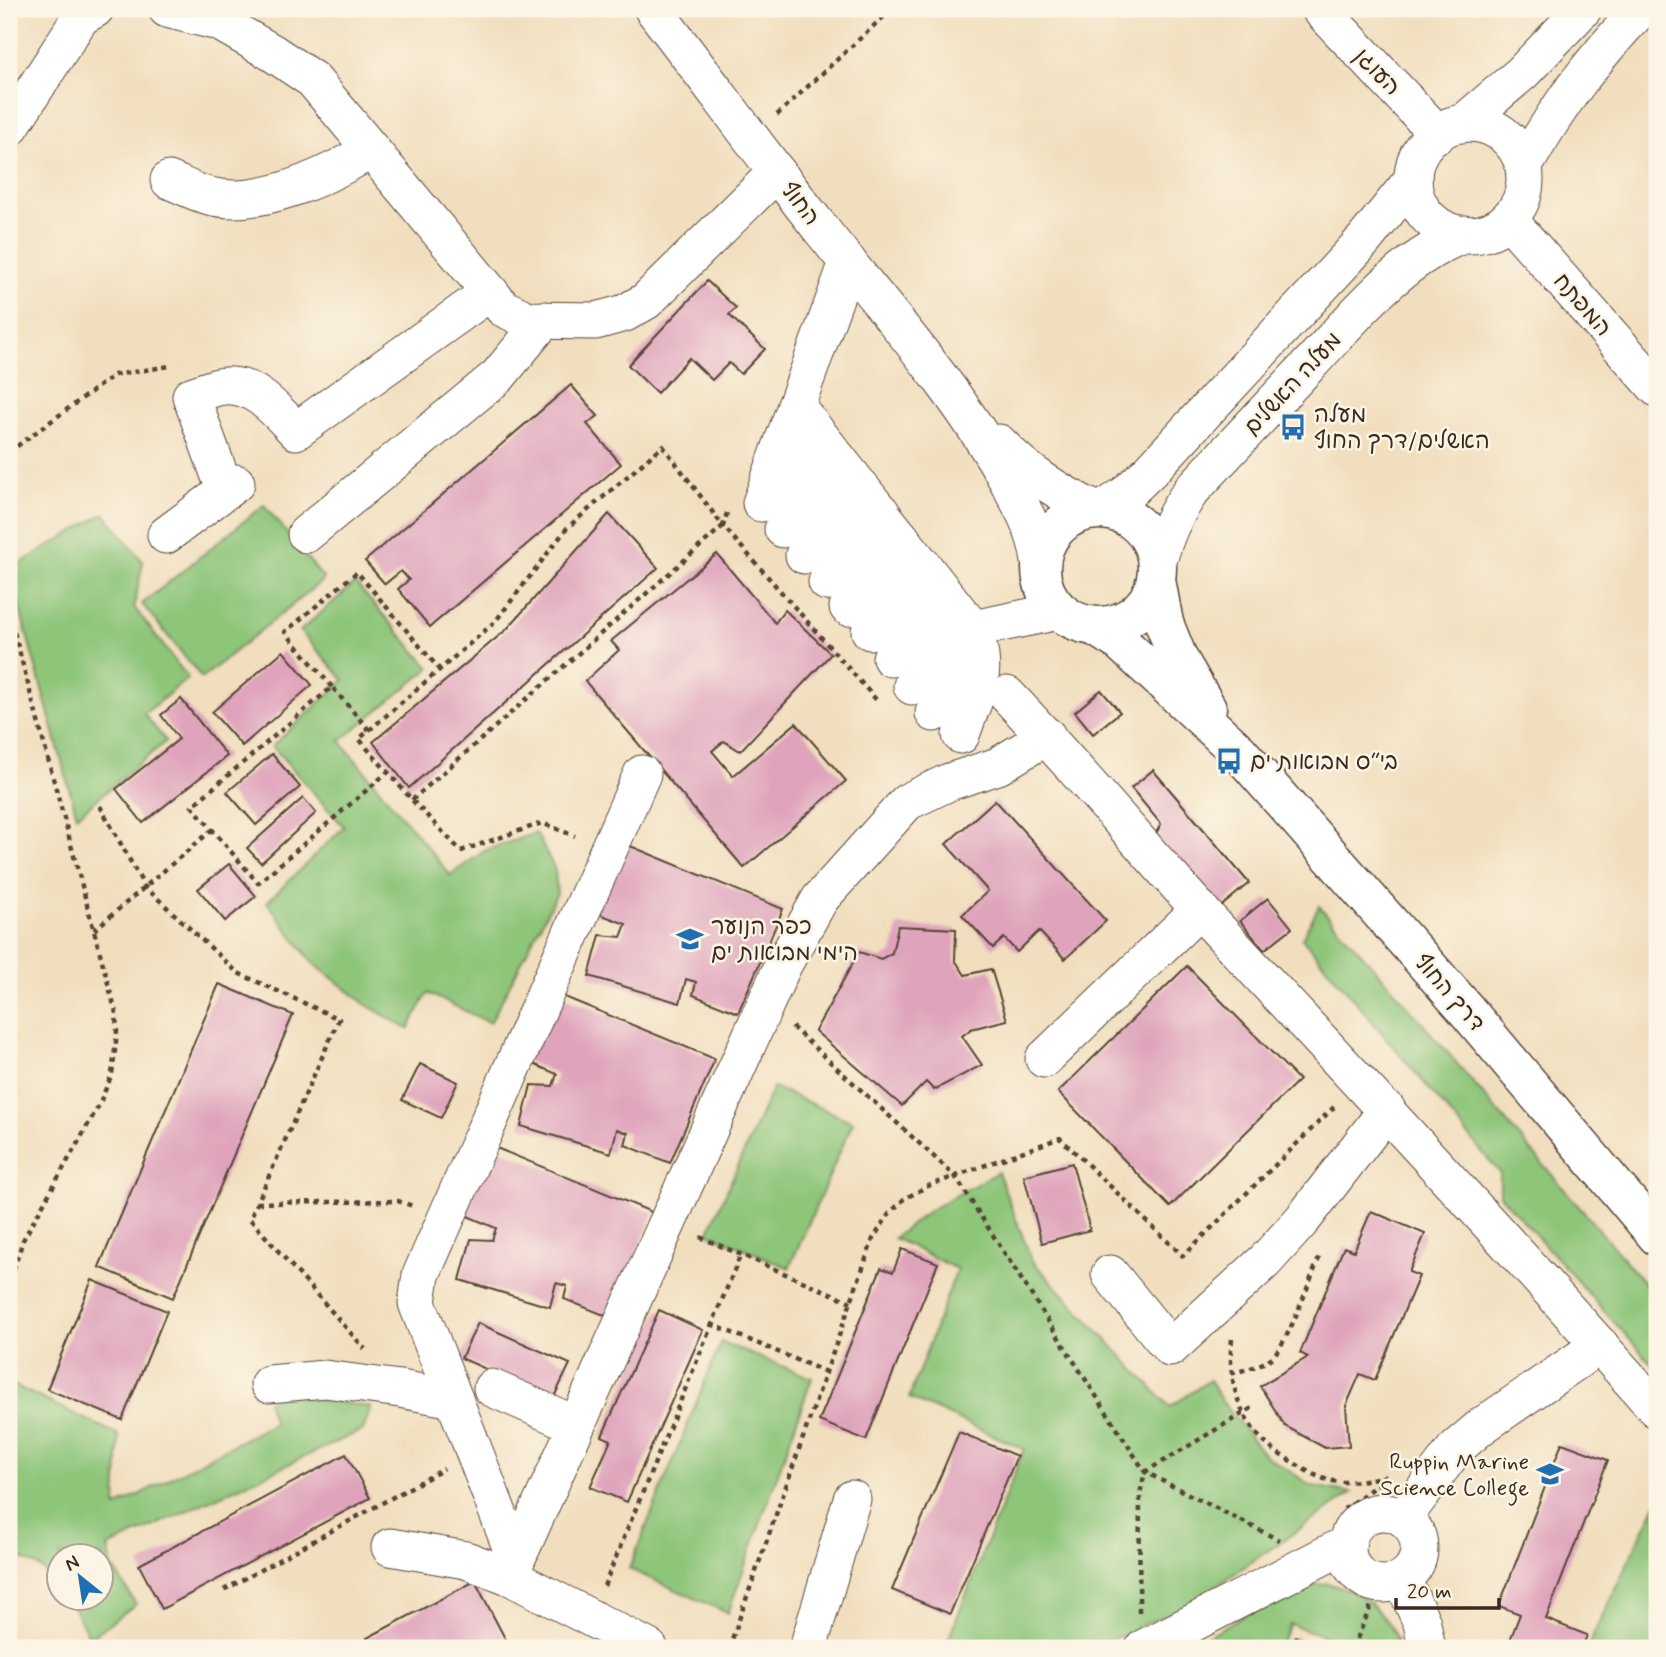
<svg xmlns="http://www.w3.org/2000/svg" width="1666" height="1657" viewBox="0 0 1666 1657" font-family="Mynerve,'Playpen Sans Hebrew',sans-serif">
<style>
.green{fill:#8dc579;stroke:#64784c;stroke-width:2}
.building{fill:#dfa4bc}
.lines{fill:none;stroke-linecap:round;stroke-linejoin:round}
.minor-casing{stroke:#564536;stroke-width:39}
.major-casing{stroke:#564536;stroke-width:41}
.path{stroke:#564536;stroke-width:4.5;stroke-dasharray:5 5;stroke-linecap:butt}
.minor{stroke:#fff;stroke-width:37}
.major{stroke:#fff;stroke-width:38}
.labels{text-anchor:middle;stroke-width:5;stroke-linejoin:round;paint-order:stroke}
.street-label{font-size:23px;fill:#3b2a1e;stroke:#fcf5e5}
.poi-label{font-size:23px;fill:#3b2a1e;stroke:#fcf5e5;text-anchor:start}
</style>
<rect width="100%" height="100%" fill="#fcf5e5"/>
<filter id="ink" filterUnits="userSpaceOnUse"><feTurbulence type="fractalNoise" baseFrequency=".0143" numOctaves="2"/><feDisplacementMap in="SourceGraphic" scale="14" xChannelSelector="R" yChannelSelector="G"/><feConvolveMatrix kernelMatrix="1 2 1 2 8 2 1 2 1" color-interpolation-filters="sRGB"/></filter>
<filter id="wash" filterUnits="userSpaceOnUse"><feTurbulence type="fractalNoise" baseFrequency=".00686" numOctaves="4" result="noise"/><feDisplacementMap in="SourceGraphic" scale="28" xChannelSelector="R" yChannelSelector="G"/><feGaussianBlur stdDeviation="1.57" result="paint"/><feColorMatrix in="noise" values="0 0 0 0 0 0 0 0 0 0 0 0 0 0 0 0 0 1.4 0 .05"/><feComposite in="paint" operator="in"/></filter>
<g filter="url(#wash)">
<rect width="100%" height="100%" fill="#f1debe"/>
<g class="green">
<polygon points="264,505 324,579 202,678 142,604"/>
<polygon points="105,513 143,562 134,607 188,678 144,714 166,741 77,816 9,570"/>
<polygon points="355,583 430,668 340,741 450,875 486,850 536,833 555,870 557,893 490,1023 428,993 408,1029 365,1004 312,962 267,902 344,827 272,746 344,680 300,631"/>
<polygon points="1319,906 1394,990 1657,1298 1657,1370 1500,1195 1500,1173 1302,938"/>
<polygon points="773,1087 853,1122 789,1268 708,1233"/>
<polygon points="998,1172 1032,1261 1170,1407 1210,1380 1221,1400 1265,1455 1312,1486 1352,1493 1193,1602 1095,1648 945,1648 1024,1449 909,1398 957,1269 894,1238 930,1210"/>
<polygon points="721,1342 812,1378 728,1613 629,1569"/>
<polygon points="9,1383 119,1435 116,1507 274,1423 267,1401 283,1394 371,1407 363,1430 108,1547 112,1566 136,1604 90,1638 68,1598 102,1598 102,1556 60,1556 59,1586 39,1567 9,1552"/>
<polygon points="1657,1502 1657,1648 1587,1648"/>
<path d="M1327 1583C1334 1586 1342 1587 1349 1590 1370 1600 1395 1624 1398 1648H1349L1342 1642 1290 1624 1279 1648H1186L1290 1590Z"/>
</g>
<g id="blocks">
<g class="building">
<polygon points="707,281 736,308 729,315 765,349 741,374 729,363 712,380 689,358 657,393 628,365"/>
<polygon points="571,385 598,416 587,424 621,464 430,627 398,589 409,580 401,571 385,584 365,561"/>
<polygon points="609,514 658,568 409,788 373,742 507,629"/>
<polygon points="717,554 775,623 785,610 831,654 740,751 724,741 712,751 733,776 796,723 846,781 744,868 585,681 619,650 611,641"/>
<polygon points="283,651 312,685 242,746 212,712"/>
<polygon points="1101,690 1120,712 1093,734 1075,712"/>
<polygon points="181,699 227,756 143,823 116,789 179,739 161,715"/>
<polygon points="272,754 300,787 256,825 227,792"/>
<polygon points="1153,770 1249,883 1218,909 1155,835 1161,824 1131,788"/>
<polygon points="303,798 316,813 261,863 247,848"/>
<polygon points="995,800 1106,921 1065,959 1039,931 1017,952 1004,938 993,948 962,915 988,891 946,844"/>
<polygon points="623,843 783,909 738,1013 693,995 696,982 686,979 680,1003 589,976 600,935 621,937 626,924 594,912"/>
<polygon points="229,864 256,896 225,921 198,889"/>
<polygon points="1268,898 1292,928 1264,950 1240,921"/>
<polygon points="898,926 956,929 955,960 965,975 991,969 1007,1020 971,1029 962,1036 982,1065 934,1090 926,1082 902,1106 815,1031 859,952 881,959 892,953"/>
<polygon points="1187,966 1299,1080 1170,1207 1058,1092"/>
<polygon points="219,984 293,1015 173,1298 99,1267"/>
<polygon points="555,993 715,1059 670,1163 625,1145 628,1133 617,1129 611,1153 521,1126 531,1085 553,1086 557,1074 526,1061"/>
<polygon points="420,1064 458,1082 441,1118 402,1100"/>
<polygon points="494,1147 654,1213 609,1317 564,1299 567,1286 556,1283 550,1307 460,1280 471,1239 492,1240 496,1228 465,1215"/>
<polygon points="1072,1163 1090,1230 1042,1243 1024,1176"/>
<polygon points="1371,1211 1425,1234 1409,1272 1419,1276 1375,1380 1360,1374 1346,1406 1349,1446 1325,1448 1285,1426 1260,1386 1308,1357 1300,1353 1344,1247 1354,1251"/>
<polygon points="902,1249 938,1263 866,1440 819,1421 881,1268 893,1272"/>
<polygon points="92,1280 167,1311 122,1420 47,1389"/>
<polygon points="659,1310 703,1330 627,1502 590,1487 611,1440 602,1436"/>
<polygon points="478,1323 570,1364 553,1399 461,1358"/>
<polygon points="959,1432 1017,1456 950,1614 892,1590"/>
<polygon points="1562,1443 1608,1460 1546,1619 1587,1635 1582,1648 1507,1648 1520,1614 1499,1606"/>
<polygon points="346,1454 370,1498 162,1609 139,1565"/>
<polygon points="475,1581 510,1648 372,1648 367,1638"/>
<polygon points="1295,1636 1323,1648 1289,1648"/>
</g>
</g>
</g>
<g filter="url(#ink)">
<use href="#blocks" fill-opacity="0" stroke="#564536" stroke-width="2"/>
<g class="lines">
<g class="minor-casing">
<g id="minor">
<polyline points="167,9 219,22 273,53 313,80 503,308 528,320 596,321 625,313 646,301 777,172"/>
<path d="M653 9C709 81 763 156 820 228 885 310 958 390 1009 483 1023 509 1036 531 1040 561"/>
<polyline points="1320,9 1438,134"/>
<circle cx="1469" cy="179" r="56"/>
<polyline points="1462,124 1522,73 1583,9"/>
<polyline points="9,129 81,17 95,9"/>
<path d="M1524 166C1559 104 1592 60 1641 9"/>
<path d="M169 180C182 185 195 193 209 196 261 209 327 176 371 150"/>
<polyline points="1508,219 1657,388"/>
<polyline points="796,406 973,629 1059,611"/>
<path d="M999 443C1027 473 1058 492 1095 510"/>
<path d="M225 490 191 396C200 393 209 389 218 387 251 379 276 410 296 431L490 292"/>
<polyline points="761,503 848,262"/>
<polyline points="1104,509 1126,494 1151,470 1364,240 1413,179"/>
<polyline points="783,529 821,438"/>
<polyline points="306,534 498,376 544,320"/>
<polyline points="166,535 236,483"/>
<polyline points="804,555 839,460"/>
<path d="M1157 565C1165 535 1173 517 1191 491 1231 448 1271 405 1311 363 1357 313 1400 259 1465 234"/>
<polyline points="827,582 861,487"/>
<polyline points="848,607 881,512"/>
<polyline points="870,631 901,538"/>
<polyline points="891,658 924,567"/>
<polyline points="912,686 947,596"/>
<path d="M1007 695C1074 765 1136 840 1201 911 1354 1077 1508 1241 1657 1410"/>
<polyline points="934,713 968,622"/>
<path d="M961 735C976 691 990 675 973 629"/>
<polyline points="1044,1059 1200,909"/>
<polyline points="1110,1274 1170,1348 1265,1261 1303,1219 1387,1110"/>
<polyline points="269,1384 325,1379 400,1389 454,1399"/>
<polyline points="492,1388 576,1425"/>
<circle cx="1383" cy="1548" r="36"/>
<polyline points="1403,1518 1455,1449 1482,1426 1600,1345"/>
<polyline points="390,1547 466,1560 509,1576 649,1648"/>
<polyline points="516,1560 417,1303 421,1275 642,774"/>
<polyline points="509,1576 783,965 820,899 907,802 949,782 998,766 1047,736"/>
<polyline points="1402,1579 1422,1623 1427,1648"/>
<polyline points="808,1648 852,1499"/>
<polyline points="1144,1648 1347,1544"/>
</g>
</g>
<g class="major-casing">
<g id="major">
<circle cx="1099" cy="568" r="58"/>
<polyline points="1156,580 1164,623 1178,658 1207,708"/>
<polyline points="1094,626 1120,642 1239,752 1463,1006 1657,1236"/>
</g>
</g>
<g class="path">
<polyline points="777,115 892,9"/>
<polyline points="9,452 114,375 170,366"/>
<polyline points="727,513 723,526 879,703"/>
<polyline points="9,613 116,1013 117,1034 112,1074 98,1107 23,1240 9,1284"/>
<polyline points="332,687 285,632 357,572 440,670"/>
<polyline points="369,730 332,687 192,806 258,883 388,772"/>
<polyline points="412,800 723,526 663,446 567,528 495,622 359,739 412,800 461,851 542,823 575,836"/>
<polyline points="100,806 144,886 238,973 339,1019 250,1219 365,1349"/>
<polyline points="94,930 212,830"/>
<polyline points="792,1027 955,1176 1145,1472 1279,1540"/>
<polyline points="257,1203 398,1201 413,1206"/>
<polyline points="700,1237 851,1302"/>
<polyline points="711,1324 826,1372"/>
<path d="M1232 1339C1227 1378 1239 1422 1271 1448 1278 1454 1286 1458 1294 1463 1303 1469 1317 1477 1328 1480 1347 1485 1369 1479 1388 1476"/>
<path d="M1231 1374C1245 1369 1261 1367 1272 1357 1290 1340 1309 1281 1320 1256"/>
<polyline points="1344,1509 1385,1479"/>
<polyline points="604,1586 741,1254"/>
<polyline points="224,1590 444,1469"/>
<polyline points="1139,1612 1140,1494 1145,1472 1252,1408"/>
<polyline points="729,1648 873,1239 889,1214 904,1199 928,1186 1060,1138 1183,1256 1334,1107"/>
<polyline points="1353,1648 1373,1601"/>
<polyline points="1651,1648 1657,1637"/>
</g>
<use href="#minor" class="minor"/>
<use href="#major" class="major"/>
</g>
</g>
<defs>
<g id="bus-bare" transform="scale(2.1)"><path d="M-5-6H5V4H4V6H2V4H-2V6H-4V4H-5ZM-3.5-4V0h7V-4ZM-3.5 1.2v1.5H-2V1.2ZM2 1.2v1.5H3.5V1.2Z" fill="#1f6fb2" stroke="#fcf5e5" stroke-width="2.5" paint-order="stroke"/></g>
<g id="school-bare" transform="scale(2.1)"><path d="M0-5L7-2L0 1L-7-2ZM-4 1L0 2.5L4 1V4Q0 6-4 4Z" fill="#1f6fb2" stroke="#fcf5e5" stroke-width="2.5" paint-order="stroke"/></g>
<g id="university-bare" transform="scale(2.1)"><path d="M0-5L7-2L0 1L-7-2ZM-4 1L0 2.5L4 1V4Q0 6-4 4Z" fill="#1f6fb2" stroke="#fcf5e5" stroke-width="2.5" paint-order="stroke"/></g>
</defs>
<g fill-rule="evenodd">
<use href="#bus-bare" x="1293" y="427"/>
<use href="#bus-bare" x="1229" y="761"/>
<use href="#school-bare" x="690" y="939"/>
<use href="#university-bare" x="1550" y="1474"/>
</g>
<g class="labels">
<g class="street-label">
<text transform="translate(1378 71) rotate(46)" y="8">העוגן</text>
<text transform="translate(801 203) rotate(52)" y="8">החוף</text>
<text transform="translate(1583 304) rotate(49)" y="8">המפתח</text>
<text transform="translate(1292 383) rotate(-47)" y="8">מעלה האשלים</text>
<text transform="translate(1450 992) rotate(49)" y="8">דרך החוף</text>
</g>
<g class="poi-label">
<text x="1314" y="422">מעלה<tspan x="1314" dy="26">האשלים/דרך החוף</tspan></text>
<text x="1250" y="769">בי״ס מבואות ים</text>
<text x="711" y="934">כפר הנוער<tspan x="711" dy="26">הימי מבואות ים</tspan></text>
<text x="1529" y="1469" text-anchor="end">Ruppin Marine<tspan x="1529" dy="26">Science College</tspan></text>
</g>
</g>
<rect width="1666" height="1657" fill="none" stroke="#fcf5e5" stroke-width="35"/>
<g transform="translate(80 1577) rotate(330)"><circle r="33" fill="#fcf5e5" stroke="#afa495" stroke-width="2"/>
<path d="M0-5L12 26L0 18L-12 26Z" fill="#1f6fb2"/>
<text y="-10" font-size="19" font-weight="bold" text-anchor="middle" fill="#3b2a1e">N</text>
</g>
<path d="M1396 1598v10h103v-10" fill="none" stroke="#3b2a1e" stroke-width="3.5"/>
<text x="1407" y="1598" font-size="21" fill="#3b2a1e" stroke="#fcf5e5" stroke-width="5" paint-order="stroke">20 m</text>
</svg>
